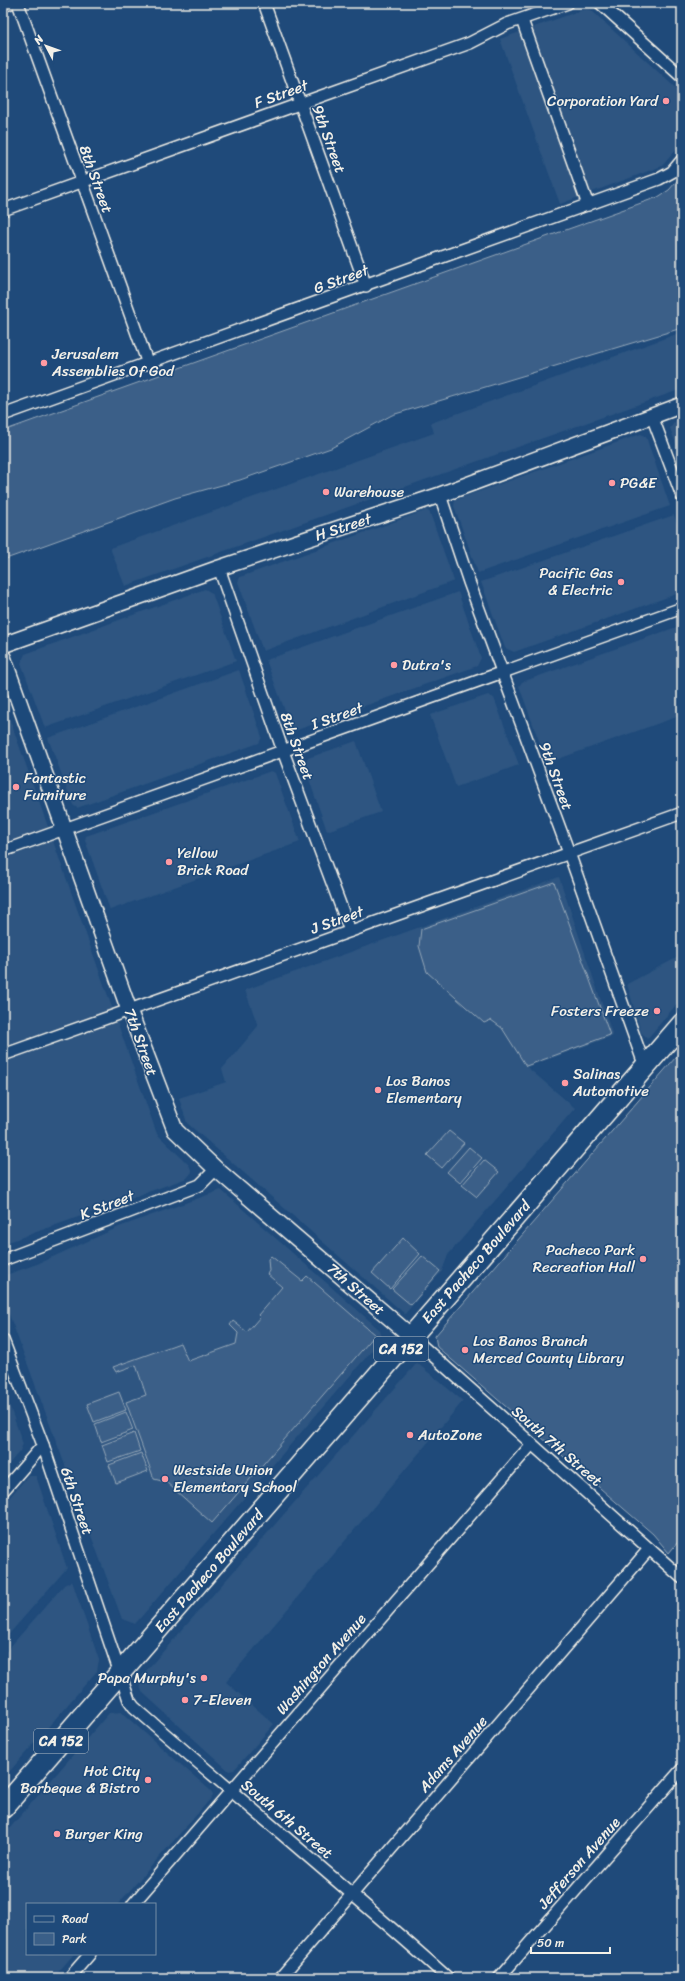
<svg xmlns="http://www.w3.org/2000/svg" width="685" height="1981" viewBox="0 0 685 1981" font-family="Sriracha,sans-serif">
<style>
.built{fill:#2d5581}
.green{fill:#3a5f88;stroke:#97a8b8}
.lines{fill:none;stroke-linecap:round;stroke-linejoin:round}
.street-casing{stroke:#f4f1e8;stroke-width:14}
.secondary-casing{stroke:#f4f1e8;stroke-width:18}
.highway-casing{stroke:#f4f1e8;stroke-width:23}
.street{stroke:#1f4a7a;stroke-width:11}
.secondary{stroke:#1f4a7a;stroke-width:15}
.highway{stroke:#1f4a7a;stroke-width:20}
.poi-dot{fill:#ff9aa2;stroke:#1f4a7a;stroke-width:1.5}
.labels{text-anchor:middle;stroke-width:3;stroke-linejoin:round;paint-order:stroke}
.shield{fill:#1f4a7a;stroke:#b4bfc7;stroke-width:1}
.shield-label{font-size:14px;font-weight:bold;fill:#f4f1e8}
.street-label{font-size:15px;fill:#f4f1e8;stroke:#1f4a7a}
.poi-label{font-size:15px;fill:#f4f1e8;stroke:#1f4a7a;text-anchor:start}
</style>
<rect width="100%" height="100%" fill="#1f4a7a"/>
<filter id="ink" filterUnits="userSpaceOnUse"><feTurbulence type="fractalNoise" baseFrequency=".025" numOctaves="2"/><feDisplacementMap in="SourceGraphic" scale="8" xChannelSelector="R" yChannelSelector="G"/><feConvolveMatrix kernelMatrix="1 2 1 2 8 2 1 2 1" color-interpolation-filters="sRGB"/></filter>
<g filter="url(#ink)">
<g class="built">
<polygon points="585,9 591,10 682,94 682,143 662,166 560,204 500,39"/>
<polygon points="682,332 682,389 125,586 110,548 434,433 431,423"/>
<polygon points="682,416 682,460 670,428 678,418"/>
<polygon points="641,434 646,437 670,506 478,573 454,506 455,500"/>
<polygon points="427,510 430,513 454,581 263,651 238,582 240,577"/>
<polygon points="674,515 682,537 682,592 514,652 505,648 481,582"/>
<polygon points="205,589 212,593 236,661 45,728 21,663 25,654"/>
<polygon points="458,592 481,658 477,666 297,730 291,727 266,660"/>
<polygon points="682,625 682,715 547,763 519,686 522,682"/>
<polygon points="239,670 262,737 259,743 77,808 73,805 48,738"/>
<polygon points="488,695 494,698 519,765 456,787 430,715"/>
<polygon points="3,700 157,1134 189,1165 192,1172 187,1178 3,1244"/>
<polygon points="356,741 381,812 327,831 304,765 308,758"/>
<polygon points="271,771 275,773 300,842 110,910 85,840 86,836"/>
<polygon points="559,877 613,1036 527,1067 575,1108 448,1255 442,1271 405,1314 187,1123 179,1098 226,1082 222,1069 258,1026 245,990"/>
<polygon points="682,955 682,998 647,1039 641,1032 627,984"/>
<polygon points="221,1190 380,1330 382,1339 135,1624 122,1619 3,1298 3,1276 37,1264 119,1227"/>
<polygon points="417,1363 463,1401 226,1682 274,1724 234,1770 229,1771 142,1692 138,1680"/>
<polygon points="3,1387 23,1444 20,1451 3,1471"/>
<polygon points="28,1476 36,1476 67,1568 3,1641 3,1505"/>
<polygon points="72,1581 99,1660 97,1671 3,1779 3,1655 64,1585"/>
<polygon points="121,1712 211,1791 213,1796 118,1904 27,1904 27,1954 74,1954 53,1978 3,1978 3,1836 109,1713"/>
</g>
<g class="green">
<polygon points="682,175 682,328 392,415 331,448 240,480 175,498 3,560 3,431 658,197 669,190"/>
<polygon points="554,882 610,1035 526,1066 502,1028 491,1020 484,1023 427,972 419,946 421,929"/>
<polygon points="682,1050 682,1537 669,1553 653,1534 437,1347 435,1336"/>
<polygon points="449,1131 464,1143 442,1168 427,1155"/>
<polygon points="469,1147 482,1158 460,1183 447,1172"/>
<polygon points="484,1160 499,1172 477,1197 462,1185"/>
<polygon points="403,1238 420,1254 390,1289 372,1273"/>
<polygon points="271,1256 302,1281 307,1276 375,1335 212,1523 166,1482 154,1479 126,1402 146,1395 136,1365 116,1372 113,1367 180,1343 188,1361 236,1344 238,1333 230,1325 233,1321 247,1332 260,1317 258,1315 282,1287 267,1274 269,1271 268,1259"/>
<polygon points="422,1256 440,1271 411,1305 392,1289"/>
<polygon points="119,1392 126,1410 94,1422 87,1404"/>
<polygon points="126,1412 133,1430 101,1442 95,1424"/>
<polygon points="134,1433 140,1451 108,1462 102,1445"/>
<polygon points="141,1453 148,1471 116,1483 109,1465"/>
</g>
<g class="lines">
<g class="street-casing">
<g id="street">
<polyline points="18,3 148,364"/>
<polyline points="264,3 366,286"/>
<polyline points="600,3 682,77"/>
<polyline points="3,6 11,3"/>
<polyline points="522,20 588,205"/>
<polyline points="3,210 470,43 507,24 568,3"/>
<polyline points="3,415 659,179 672,172 682,160"/>
<polyline points="652,416 682,496"/>
<polyline points="440,495 469,582 569,853 645,1067"/>
<polyline points="219,568 283,751 350,931"/>
<polyline points="3,851 682,608"/>
<polyline points="3,1055 682,813"/>
<polyline points="3,1260 200,1185 216,1169"/>
<polyline points="412,1337 682,1578"/>
<path d="M3 1340 43 1445 129 1700 134 1707C238 1798 345 1886 448 1978"/>
<polyline points="3,1491 43,1445"/>
<polyline points="133,1904 532,1444"/>
<polyline points="69,1978 90,1954"/>
<polyline points="280,1978 649,1549"/>
<polyline points="499,1978 682,1769"/>
</g>
</g>
<g class="secondary-casing">
<g id="secondary">
<polyline points="3,645 219,568 440,495 682,405"/>
<polyline points="3,657 129,1010 175,1130 216,1169 412,1337"/>
</g>
</g>
<g class="highway-casing">
<polyline id="highway" points="3,1808 682,1024"/>
</g>
<use href="#street" class="street"/>
<use href="#secondary" class="secondary"/>
<use href="#highway" class="highway"/>
</g>
</g>
<g class="poi-dot">
<circle cx="666" cy="101" r="4"/>
<circle cx="44" cy="363" r="4"/>
<circle cx="612" cy="483" r="4"/>
<circle cx="326" cy="492" r="4"/>
<circle cx="621" cy="582" r="4"/>
<circle cx="394" cy="665" r="4"/>
<circle cx="16" cy="787" r="4"/>
<circle cx="169" cy="862" r="4"/>
<circle cx="657" cy="1011" r="4"/>
<circle cx="565" cy="1083" r="4"/>
<circle cx="378" cy="1090" r="4"/>
<circle cx="643" cy="1259" r="4"/>
<circle cx="465" cy="1350" r="4"/>
<circle cx="410" cy="1435" r="4"/>
<circle cx="165" cy="1479" r="4"/>
<circle cx="204" cy="1678" r="4"/>
<circle cx="185" cy="1700" r="4"/>
<circle cx="148" cy="1780" r="4"/>
<circle cx="57" cy="1834" r="4"/>
</g>
<g class="labels">
<g class="shield">
<rect x="374" y="1337" width="54" height="24" rx="3"/>
<rect x="34" y="1729" width="54" height="24" rx="3"/>
</g>
<g class="shield-label">
<text x="401" y="1354">CA 152</text>
<text x="61" y="1746">CA 152</text>
</g>
<g class="street-label">
<text transform="translate(281 94) rotate(-20)" y="5">F Street</text>
<text transform="translate(329 139) rotate(70)" y="5">9th Street</text>
<text transform="translate(96 179) rotate(70)" y="5">8th Street</text>
<text transform="translate(341 279) rotate(-20)" y="5">G Street</text>
<text transform="translate(343 527) rotate(-18)" y="5">H Street</text>
<text transform="translate(337 716) rotate(-20)" y="5">I Street</text>
<text transform="translate(297 746) rotate(70)" y="5">8th Street</text>
<text transform="translate(556 776) rotate(70)" y="5">9th Street</text>
<text transform="translate(337 920) rotate(-20)" y="5">J Street</text>
<text transform="translate(141 1042) rotate(70)" y="5">7th Street</text>
<text transform="translate(107 1205) rotate(-21)" y="5">K Street</text>
<text transform="translate(476 1262) rotate(-49)" y="5">East Pacheco Boulevard</text>
<text transform="translate(356 1289) rotate(41)" y="5">7th Street</text>
<text transform="translate(557 1446) rotate(41)" y="5">South 7th Street</text>
<text transform="translate(77 1501) rotate(71)" y="5">6th Street</text>
<text transform="translate(209 1571) rotate(-49)" y="5">East Pacheco Boulevard</text>
<text transform="translate(321 1664) rotate(-49)" y="5">Washington Avenue</text>
<text transform="translate(453 1754) rotate(-49)" y="5">Adams Avenue</text>
<text transform="translate(287 1819) rotate(40)" y="5">South 6th Street</text>
<text transform="translate(579 1863) rotate(-49)" y="5">Jefferson Avenue</text>
</g>
<g class="poi-label">
<text x="658" y="106" text-anchor="end">Corporation Yard</text>
<text x="52" y="359">Jerusalem<tspan x="52" dy="17">Assemblies Of God</tspan></text>
<text x="620" y="488">PG&amp;E</text>
<text x="334" y="497">Warehouse</text>
<text x="613" y="578" text-anchor="end">Pacific Gas<tspan x="613" dy="17">&amp; Electric</tspan></text>
<text x="402" y="670">Dutra's</text>
<text x="24" y="783">Fantastic<tspan x="24" dy="17">Furniture</tspan></text>
<text x="177" y="858">Yellow<tspan x="177" dy="17">Brick Road</tspan></text>
<text x="649" y="1016" text-anchor="end">Fosters Freeze</text>
<text x="573" y="1079">Salinas<tspan x="573" dy="17">Automotive</tspan></text>
<text x="386" y="1086">Los Banos<tspan x="386" dy="17">Elementary</tspan></text>
<text x="635" y="1255" text-anchor="end">Pacheco Park<tspan x="635" dy="17">Recreation Hall</tspan></text>
<text x="473" y="1346">Los Banos Branch<tspan x="473" dy="17">Merced County Library</tspan></text>
<text x="418" y="1440">AutoZone</text>
<text x="173" y="1475">Westside Union<tspan x="173" dy="17">Elementary School</tspan></text>
<text x="196" y="1683" text-anchor="end">Papa Murphy's</text>
<text x="193" y="1705">7-Eleven</text>
<text x="140" y="1776" text-anchor="end">Hot City<tspan x="140" dy="17">Barbeque &amp; Bistro</tspan></text>
<text x="65" y="1839">Burger King</text>
</g>
</g>
<rect width="685" height="1981" fill="none" stroke="#1f4a7a" stroke-width="16"/>
<rect x="8" y="8" width="669" height="1965" fill="none" stroke="#f4f1e8" stroke-width="1.5" filter="url(#ink)"/>
<rect x="26" y="1903" width="130" height="52" fill="#1f4a7a" stroke="#748da6"/>
<rect x="34" y="1916" width="20" height="6" fill="#1f4a7a" stroke="#748da6"/>
<text x="62" y="1923" font-size="12" fill="#f4f1e8">Road</text>
<rect x="34" y="1933" width="20" height="12" fill="#3a5f88" stroke="#748da6"/>
<text x="62" y="1943" font-size="12" fill="#f4f1e8">Park</text>
<g transform="translate(46 46) rotate(311)" stroke="#1f4a7a" stroke-width="3" paint-order="stroke">
<path d="M0-3L7 15L0 10L-7 15Z" fill="#f4f1e8"/>
<text y="-6" font-size="11" font-weight="bold" text-anchor="middle" fill="#f4f1e8">N</text>
</g>
<path d="M531 1947v6h79v-6" fill="none" stroke="#f4f1e8" stroke-width="2"/>
<text x="537" y="1947" font-size="12" fill="#f4f1e8" stroke="#1f4a7a" stroke-width="3" paint-order="stroke">50 m</text>
</svg>
